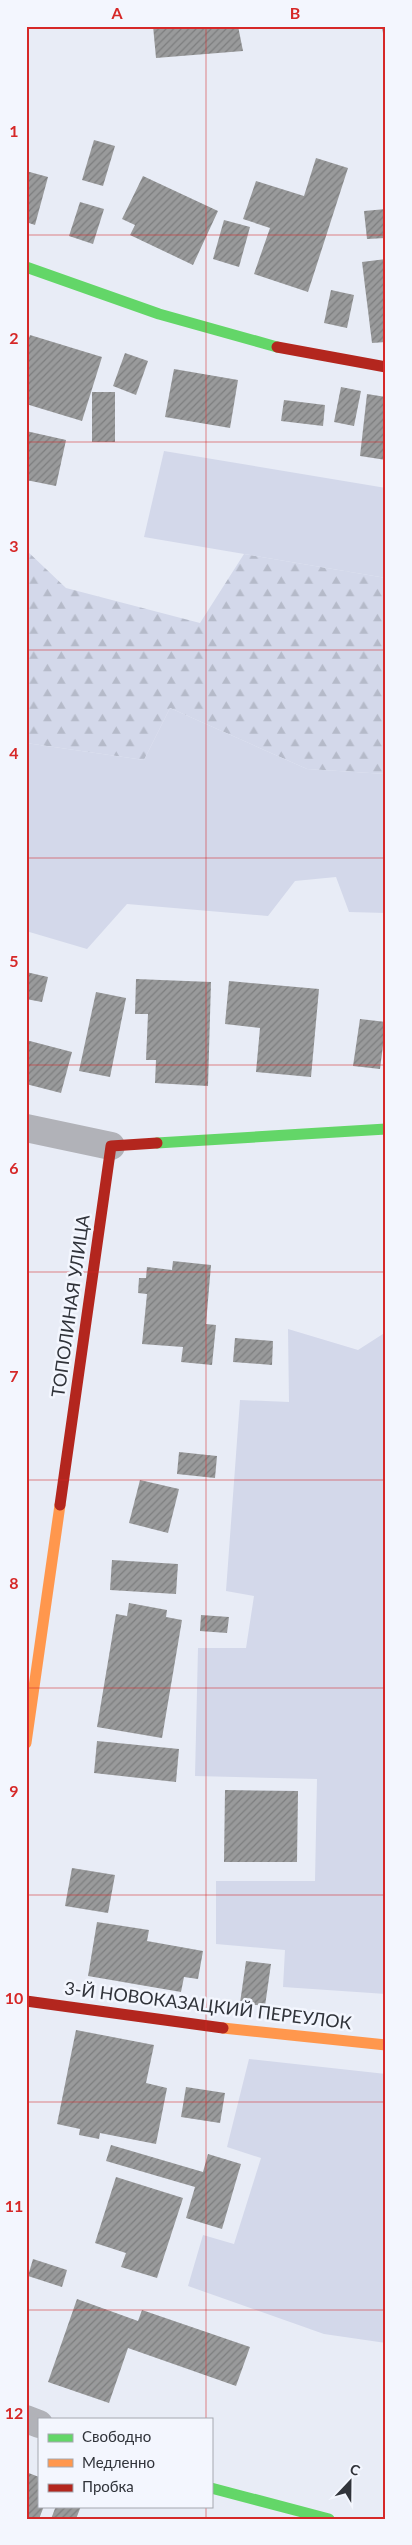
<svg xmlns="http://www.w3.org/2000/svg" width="412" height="2545" viewBox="0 0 412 2545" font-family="Lato,sans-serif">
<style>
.forest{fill:url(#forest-firs)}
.garden{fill:#d3d8ea}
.building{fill:url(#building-hatch)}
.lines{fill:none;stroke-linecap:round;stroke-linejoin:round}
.street{stroke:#b1b2b8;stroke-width:28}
.fast{stroke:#63d668;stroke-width:11}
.slow{stroke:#ff974d;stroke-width:11}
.jam{stroke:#b3261e;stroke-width:11}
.grid{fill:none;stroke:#d62828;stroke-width:1;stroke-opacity:0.55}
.labels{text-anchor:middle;stroke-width:5;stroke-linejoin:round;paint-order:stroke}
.street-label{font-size:18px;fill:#30333a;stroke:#f3f6fe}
.neatline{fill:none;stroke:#d62828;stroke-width:2}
.grid-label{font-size:16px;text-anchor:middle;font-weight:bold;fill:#d62828}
</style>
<defs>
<pattern id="forest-firs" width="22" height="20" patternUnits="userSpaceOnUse" patternTransform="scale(1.25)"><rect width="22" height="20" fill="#d3d8ea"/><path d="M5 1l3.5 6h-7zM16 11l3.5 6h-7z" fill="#b5bac9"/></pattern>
<pattern id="building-hatch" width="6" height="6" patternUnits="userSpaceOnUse" patternTransform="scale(1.25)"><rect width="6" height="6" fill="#999a9b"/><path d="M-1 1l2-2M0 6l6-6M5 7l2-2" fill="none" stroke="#7d7e7f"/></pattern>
</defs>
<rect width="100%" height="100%" fill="#e8ecf6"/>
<polygon class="forest" points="26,550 66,588 200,623 244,554 386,578 386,774 307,769 170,708 144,760 26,743"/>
<g class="garden">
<polygon points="164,451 386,488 386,578 144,537"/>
<polygon points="170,708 307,769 386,774 386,913 349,912 336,877 295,881 268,916 127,904 87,949 26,931 26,743 144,760"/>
<polygon points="288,1329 358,1350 386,1332 386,1994 283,1987 285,1950 216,1944 216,1881 315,1881 317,1779 195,1776 198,1648 246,1648 254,1596 226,1591 240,1400 289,1402"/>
<polygon points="249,2059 386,2074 386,2343 324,2334 188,2286 203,2235 234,2244 261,2158 227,2147"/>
</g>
<g class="building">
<polygon points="153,26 238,26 243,51 156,58"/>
<polygon points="382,26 386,26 386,49 385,49"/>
<polygon points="94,140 115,146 103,186 82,180"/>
<polygon points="316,158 348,168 308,292 254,274 270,228 243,219 256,181 304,196"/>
<polygon points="26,171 48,177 35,225 26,222"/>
<polygon points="143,176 218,211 193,265 130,235 135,225 122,219"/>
<polygon points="80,202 104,209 93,244 69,236"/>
<polygon points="386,209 386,238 367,239 364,211"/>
<polygon points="224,220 250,227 239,267 213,259"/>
<polygon points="386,259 386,342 372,343 362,262"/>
<polygon points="331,290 354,295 347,328 324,323"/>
<polygon points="30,335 102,357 82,421 26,404 26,347"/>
<polygon points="125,353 148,361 136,395 113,386"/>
<polygon points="174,369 238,380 230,428 165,417"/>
<polygon points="341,387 361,391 354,426 334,422"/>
<rect x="92" y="392" width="23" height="50"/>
<polygon points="367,394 386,397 386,460 360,456"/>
<polygon points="284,400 325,405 323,426 281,421"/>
<polygon points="26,431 66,440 56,486 26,480"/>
<polygon points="26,972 48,977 42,1002 26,999"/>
<polygon points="136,979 211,982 208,1086 155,1083 156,1060 146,1060 148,1014 135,1014"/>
<polygon points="229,981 319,989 311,1077 256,1072 260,1028 225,1024"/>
<polygon points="96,992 126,998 110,1077 79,1071"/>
<polygon points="360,1019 386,1022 380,1069 353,1066"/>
<polygon points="26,1040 72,1052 61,1093 26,1084"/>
<polygon points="173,1261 211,1265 206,1324 216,1325 212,1365 181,1362 183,1347 142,1344 147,1294 138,1293 139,1278 146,1278 147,1267 172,1270"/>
<polygon points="235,1338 273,1341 272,1365 233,1362"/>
<polygon points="179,1452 217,1456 215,1478 177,1474"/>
<polygon points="140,1480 179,1489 168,1533 129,1523"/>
<polygon points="112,1560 178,1564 176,1594 110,1590"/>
<polygon points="129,1603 167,1610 166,1617 182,1620 162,1738 97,1727 116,1614 127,1616"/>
<polygon points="201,1615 229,1617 227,1633 200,1631"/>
<polygon points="97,1741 179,1749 176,1782 94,1773"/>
<polygon points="225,1790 298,1791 297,1862 224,1862"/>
<polygon points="72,1868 115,1875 108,1913 65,1906"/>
<polygon points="97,1922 149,1930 147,1941 203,1951 198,1979 184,1977 181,1992 88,1976"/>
<polygon points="246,1961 271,1964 265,2006 240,2003"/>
<polygon points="76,2030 154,2045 146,2083 167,2088 156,2144 100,2133 99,2139 79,2135 80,2129 57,2124"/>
<polygon points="186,2087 225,2093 220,2123 181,2117"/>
<polygon points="111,2145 203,2172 208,2154 241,2164 222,2229 186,2218 195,2187 106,2161"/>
<polygon points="116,2177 183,2198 157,2278 121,2267 126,2253 95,2243"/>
<polygon points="33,2259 67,2270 62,2287 28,2276"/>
<polygon points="77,2299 138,2321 142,2310 250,2347 236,2386 128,2348 109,2403 48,2382"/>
<polygon points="26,2472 39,2477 39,2506 44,2506 39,2519 26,2519"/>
<polygon points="56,2506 81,2506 76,2519 51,2519"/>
</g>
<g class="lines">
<g class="street">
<polyline points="26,1128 111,1146"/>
<polyline points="26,2419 39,2424"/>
</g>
<g class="fast">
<polyline points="26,267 159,314 277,347"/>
<polyline points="157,1143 386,1129"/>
<polyline points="211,2488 329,2519"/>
</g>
<g class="slow">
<polyline points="26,1743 60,1505"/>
<polyline points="223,2028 386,2045"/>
</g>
<g class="jam">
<polyline points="277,347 386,367"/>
<polyline points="60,1505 111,1146 157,1143"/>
<polyline points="26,2001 223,2028"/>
</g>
</g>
<path class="grid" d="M206 26V2419M26 235H386M26 442H386M26 650H386M26 858H386M26 1065H386M26 1272H386M26 1480H386M26 1688H386M26 1895H386M26 2102H386M26 2310H386M206 2506V2519"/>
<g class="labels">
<g class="street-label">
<text transform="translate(71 1306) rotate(-82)" y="6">ТОПОЛИНАЯ УЛИЦА</text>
<text transform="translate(208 2006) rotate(7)" y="6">3-Й НОВОКАЗАЦКИЙ ПЕРЕУЛОК</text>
</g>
</g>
<rect width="412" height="2545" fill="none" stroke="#f3f6fe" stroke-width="55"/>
<rect x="38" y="2418" width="175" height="90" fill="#f3f6fe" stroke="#a5a8b0"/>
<rect x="48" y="2434" width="25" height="8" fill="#63d668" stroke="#a5a8b0"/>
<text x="82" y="2442" font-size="15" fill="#30333a">Свободно</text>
<rect x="48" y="2459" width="25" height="8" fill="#ff974d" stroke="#a5a8b0"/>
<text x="82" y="2468" font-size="15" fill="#30333a">Медленно</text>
<rect x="48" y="2484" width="25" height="8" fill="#b3261e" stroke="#a5a8b0"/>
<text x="82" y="2492" font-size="15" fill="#30333a">Пробка</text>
<g transform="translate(350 2482) rotate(22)" stroke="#f3f6fe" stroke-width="4" paint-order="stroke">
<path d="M0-4L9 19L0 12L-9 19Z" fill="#30333a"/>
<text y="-8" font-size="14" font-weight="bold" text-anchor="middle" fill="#30333a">С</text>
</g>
<rect x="28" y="28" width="356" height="2490" class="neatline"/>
<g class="grid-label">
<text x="117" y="19">A</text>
<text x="295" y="19">B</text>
<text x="14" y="137">1</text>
<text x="14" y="344">2</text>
<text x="14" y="552">3</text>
<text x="14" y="759">4</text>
<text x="14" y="967">5</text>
<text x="14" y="1174">6</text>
<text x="14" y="1382">7</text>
<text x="14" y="1589">8</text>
<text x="14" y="1797">9</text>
<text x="14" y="2004">10</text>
<text x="14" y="2212">11</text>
<text x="14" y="2419">12</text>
</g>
</svg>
